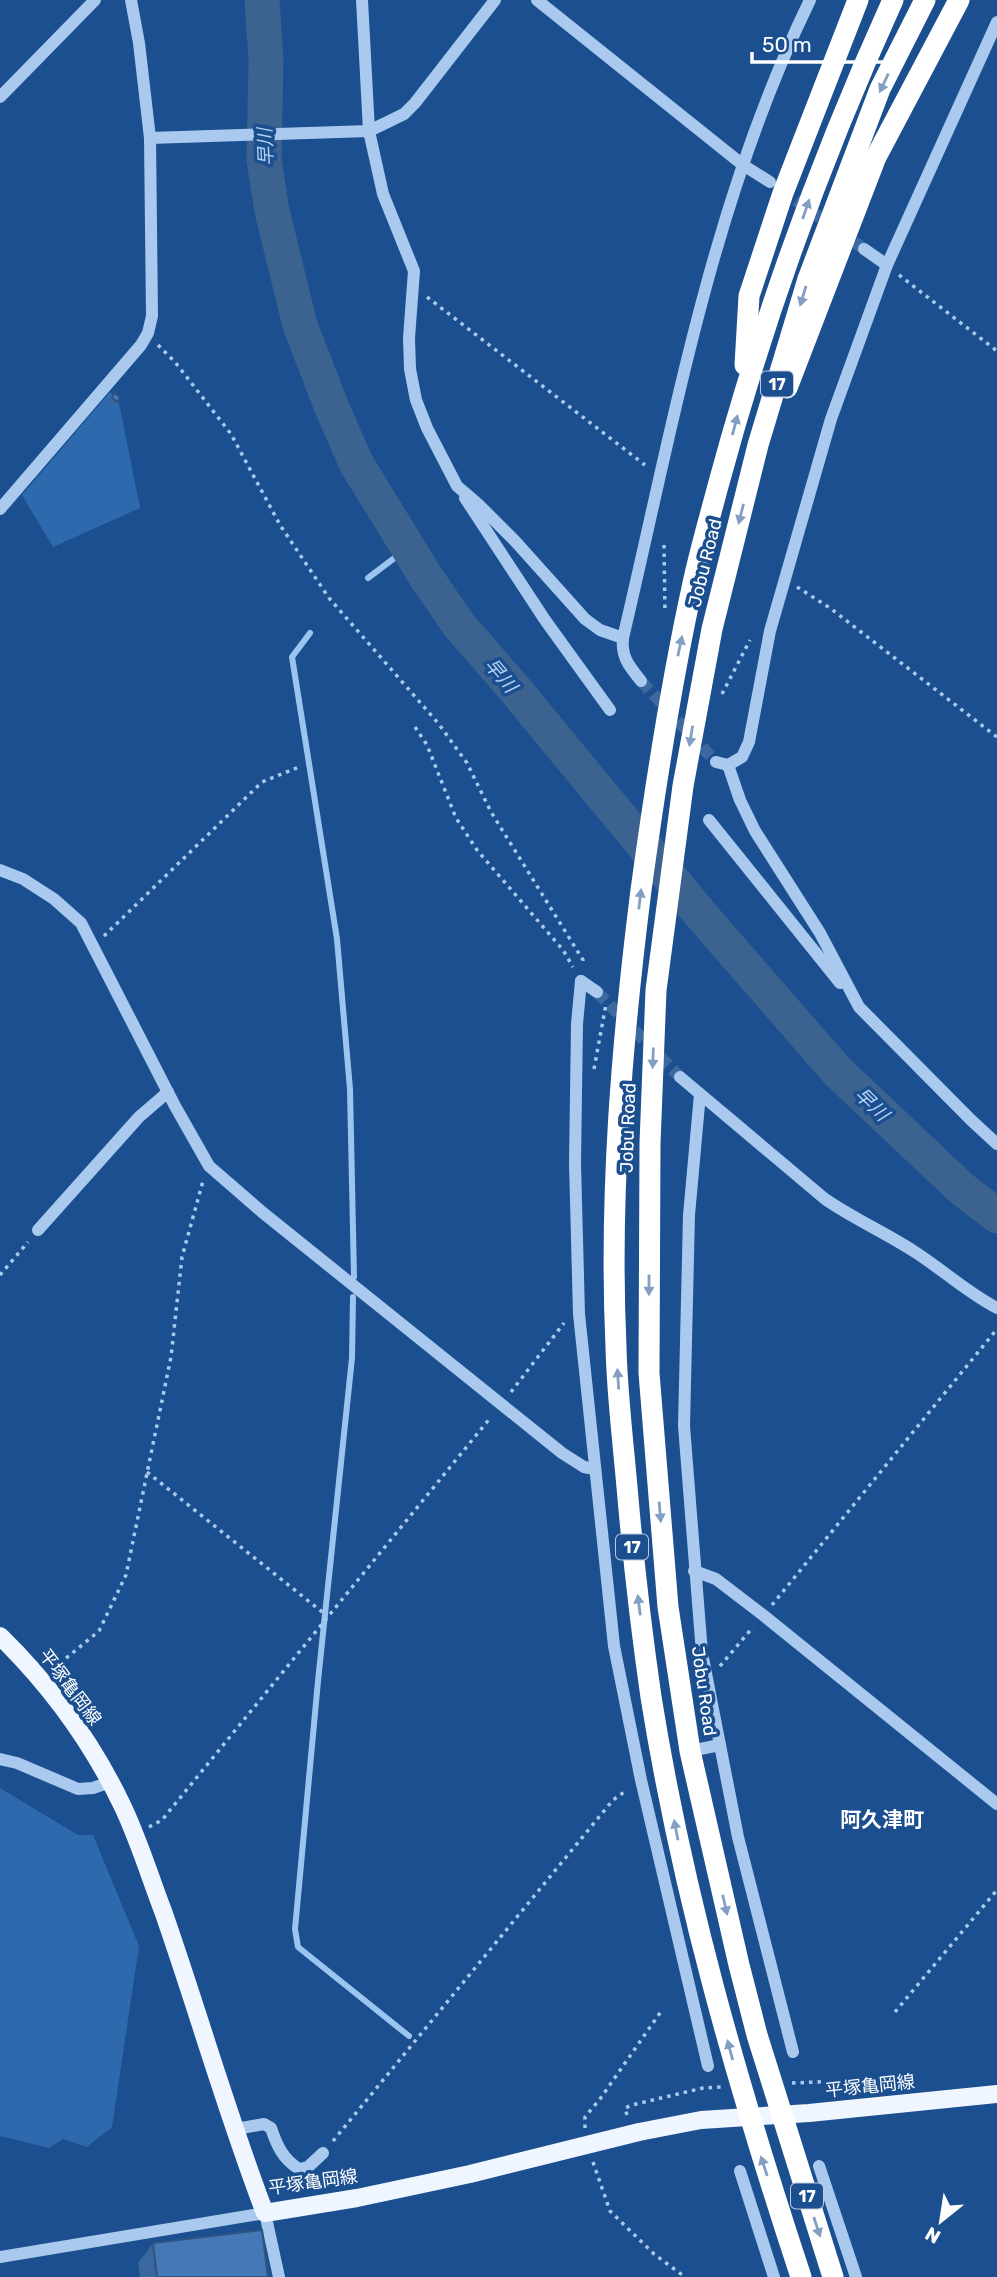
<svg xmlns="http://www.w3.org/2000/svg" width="997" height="2277" viewBox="0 0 997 2277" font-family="Rubik,'Noto Sans JP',sans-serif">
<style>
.green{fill:#2e69ad}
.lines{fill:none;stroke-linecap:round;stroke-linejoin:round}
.stream{stroke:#9cc4f0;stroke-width:6}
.river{stroke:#3c6290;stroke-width:35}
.minor-tunnel{stroke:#3d69a0;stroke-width:12;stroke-dasharray:12 6;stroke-linecap:butt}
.path{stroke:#a9c9ee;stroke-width:3.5;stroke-dasharray:3.5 5;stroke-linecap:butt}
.minor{stroke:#a9c9ee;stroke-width:12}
.major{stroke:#f0f6ff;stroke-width:18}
.highway{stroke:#fff;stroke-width:21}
.wall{fill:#3a679d}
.building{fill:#4478b7;stroke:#305480;stroke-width:2}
.oneway{fill:#829ec1}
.labels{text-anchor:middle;stroke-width:7;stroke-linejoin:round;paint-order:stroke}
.shield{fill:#1b4f8f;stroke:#bbcadd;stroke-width:2}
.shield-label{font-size:16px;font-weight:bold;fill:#fff}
.street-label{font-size:18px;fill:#fff;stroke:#1b4f8f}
.water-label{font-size:19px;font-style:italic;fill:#b5d3f5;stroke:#1b4f8f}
.quarter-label{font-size:21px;font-weight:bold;fill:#fff;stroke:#1b4f8f}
</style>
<rect width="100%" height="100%" fill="#1b4f8f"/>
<g class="green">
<polygon points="110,392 118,398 140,508 53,547 22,495"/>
<polygon points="0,1788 78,1835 93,1835 139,1946 112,2127 87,2147 63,2139 49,2148 0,2136"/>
</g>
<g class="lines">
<g class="stream">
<polyline points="368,578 409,547"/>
<polyline points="310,633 292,657 337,939 350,1089 354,1277"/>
<polyline points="353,1297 352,1358 318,1681 295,1929 298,1947 409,2036"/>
</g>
<polyline class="river" points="262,0 266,60 264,160 272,211 300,325 330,403 356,463 426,577 459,625 512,686 702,916 837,1071 961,1188 997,1216"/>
<g class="minor-tunnel">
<polyline points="781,190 864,249"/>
<polyline points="641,681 716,762"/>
<polyline points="597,992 680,1077"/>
</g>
<g class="path">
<polyline points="899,275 997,351"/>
<polyline points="427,297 645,465"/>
<polyline points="158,345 175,362 231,434 280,525 329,598 438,723 467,763 491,812 583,960 582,965"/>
<polyline points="664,545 665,613"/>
<polyline points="797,587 830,608 997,737"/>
<polyline points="722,694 750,640"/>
<polyline points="415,727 427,745 456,818 477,850 563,950 573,967"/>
<polyline points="104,936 262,782 299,767"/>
<polyline points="594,1069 606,1004"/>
<polyline points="0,1275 28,1242"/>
<polyline points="511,1392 564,1323"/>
<polyline points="147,1472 326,1615"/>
<polyline points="772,1605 997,1329"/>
<polyline points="720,1666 753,1627"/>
<polyline points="53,1669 99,1631 126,1575 171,1357 182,1257 203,1181"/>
<polyline points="149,1827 162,1820 491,1417"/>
<polyline points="895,2012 997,1890"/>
<polyline points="792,2083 893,2079 894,2086"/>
<polyline points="627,2115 625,2108 632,2105 703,2088 721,2087"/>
<polyline points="585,2128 585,2117 600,2099 662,2010"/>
<polyline points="333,2141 613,1800 627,1790"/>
<polyline points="593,2162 610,2211 654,2254 685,2277"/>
</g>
<g class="minor">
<polyline points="362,0 369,131 383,194 414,271 409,338 410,369 416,400 427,428 457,486 478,504 515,541 585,619 600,630 623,638"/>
<polyline points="537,0 743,165 770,182"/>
<polyline points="0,97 95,0"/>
<polyline points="150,138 369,131 404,114 415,103 495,0"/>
<polyline points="864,249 887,265"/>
<polyline points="465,498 545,620 610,710"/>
<polyline points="0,509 141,345 148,333 152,316 150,138 139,43 131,0"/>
<path d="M641 681C629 666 621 657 623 638 674 422 712 201 810 0"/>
<polyline points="716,762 728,765 742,757 749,742 770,631 831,419 887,265 997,22"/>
<polyline points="728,765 740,800 755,831 820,933 859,1007 971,1120 997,1144"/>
<polyline points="709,820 840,983"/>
<polyline points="0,870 23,879 54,899 81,923 175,1106 209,1166 262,1212 562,1453 584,1467 594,1469"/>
<polyline points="581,981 577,1024 575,1163 579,1314 614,1646 641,1780 708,2066"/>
<polyline points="581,981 597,992"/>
<path d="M680 1077 825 1199C854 1219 886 1233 915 1252 943 1270 968 1293 997 1308"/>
<polyline points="700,1094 689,1215 684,1426 702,1653 738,1837 793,2052"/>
<polyline points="38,1230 139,1117 168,1092"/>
<polyline points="694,1571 716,1579 763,1615 997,1804"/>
<polyline points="690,1751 720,1745"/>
<polyline points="0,1759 17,1763 78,1789 93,1788 110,1782"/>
<path d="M236 2129 264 2124 271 2128C277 2146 283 2159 299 2169L308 2167 323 2153"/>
<polyline points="819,2166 856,2277"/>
<polyline points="740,2171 774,2277"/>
<polyline points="0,2257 265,2213 279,2277"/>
</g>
<path class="major" d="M0 1636C50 1685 93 1744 123 1807 139 1841 150 1877 163 1911 198 2011 227 2114 265 2213L357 2198 470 2174 639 2132 701 2120 809 2113 997 2094"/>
<g class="highway">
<polyline points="745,365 749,296 783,193 858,0"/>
<polyline points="787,388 876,157 959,0"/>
<path d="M801 2277C738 2086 683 1897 651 1697 641 1628 633 1557 627 1487 623 1441 617 1393 616 1347 609 1194 622 1041 641 890 655 788 670 688 692 588 699 554 709 520 718 486 763 319 821 158 893 0"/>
<polyline points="833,2277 757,2035 739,1965 690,1751 668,1607 649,1373 650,1143 656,990 683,786 712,629 758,445 808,279 880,89 925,0"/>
</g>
</g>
<g class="wall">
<polygon points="114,393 120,397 114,407 108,403"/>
<polygon points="153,2243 268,2277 140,2277 138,2263"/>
</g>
<g class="building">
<polygon points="114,393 120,397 117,402 112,398"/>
<polygon points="262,2230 268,2277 157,2277 153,2243"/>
</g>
<defs><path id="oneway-solid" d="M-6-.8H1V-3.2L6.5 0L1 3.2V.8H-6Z" transform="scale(1.75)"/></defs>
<g class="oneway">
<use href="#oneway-solid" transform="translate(884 83) rotate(115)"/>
<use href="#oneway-solid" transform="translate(806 209) rotate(-71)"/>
<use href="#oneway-solid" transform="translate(803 296) rotate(107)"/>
<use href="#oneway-solid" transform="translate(735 425) rotate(-75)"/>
<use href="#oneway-solid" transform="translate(741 514) rotate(104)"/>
<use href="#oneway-solid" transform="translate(680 646) rotate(-78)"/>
<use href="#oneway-solid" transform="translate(691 736) rotate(99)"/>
<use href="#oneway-solid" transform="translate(640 899) rotate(-83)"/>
<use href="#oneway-solid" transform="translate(653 1058) rotate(92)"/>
<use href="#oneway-solid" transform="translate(649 1285) rotate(90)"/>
<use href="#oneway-solid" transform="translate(618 1379) rotate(-94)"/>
<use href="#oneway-solid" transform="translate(660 1512) rotate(85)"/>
<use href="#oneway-solid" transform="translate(639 1605) rotate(-97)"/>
<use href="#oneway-solid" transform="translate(676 1830) rotate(-101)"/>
<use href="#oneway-solid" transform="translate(725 1905) rotate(77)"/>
<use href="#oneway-solid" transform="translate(730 2050) rotate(-105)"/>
<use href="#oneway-solid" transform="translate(764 2166) rotate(-108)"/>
<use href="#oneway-solid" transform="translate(817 2227) rotate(72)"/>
</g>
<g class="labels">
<g class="shield">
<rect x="761" y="371.5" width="32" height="25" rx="5"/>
<rect x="616" y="1534.5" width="32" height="25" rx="5"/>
<rect x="791" y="2183.5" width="32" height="25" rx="5"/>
</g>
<g class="shield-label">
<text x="777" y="390">17</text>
<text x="632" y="1553">17</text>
<text x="807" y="2202">17</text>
</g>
<g class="street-label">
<text transform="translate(705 563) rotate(-76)" y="6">Jobu Road</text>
<text transform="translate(628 1128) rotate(-88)" y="6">Jobu Road</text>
<text transform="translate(70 1687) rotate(53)" y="6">平塚亀岡線</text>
<text transform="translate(704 1691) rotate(82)" y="6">Jobu Road</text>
<text transform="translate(870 2086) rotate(-6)" y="6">平塚亀岡線</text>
<text transform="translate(313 2182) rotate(-8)" y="6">平塚亀岡線</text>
</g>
<g class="water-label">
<text transform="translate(265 147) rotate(-93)" y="7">早川</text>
<text transform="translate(501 675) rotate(50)" y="7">早川</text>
<text transform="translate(872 1104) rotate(44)" y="7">早川</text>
</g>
<g class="quarter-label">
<text x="882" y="1827">阿久津町</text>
</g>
</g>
<g transform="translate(941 2221) rotate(210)" stroke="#1b4f8f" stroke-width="5" paint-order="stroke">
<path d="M0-5L12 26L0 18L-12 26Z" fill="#ffffff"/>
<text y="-10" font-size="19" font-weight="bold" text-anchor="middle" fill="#ffffff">N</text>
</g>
<path d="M752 52v10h147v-10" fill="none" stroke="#ffffff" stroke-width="3.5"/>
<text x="762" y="52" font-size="21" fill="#ffffff" stroke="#1b4f8f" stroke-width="5" paint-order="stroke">50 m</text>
</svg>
